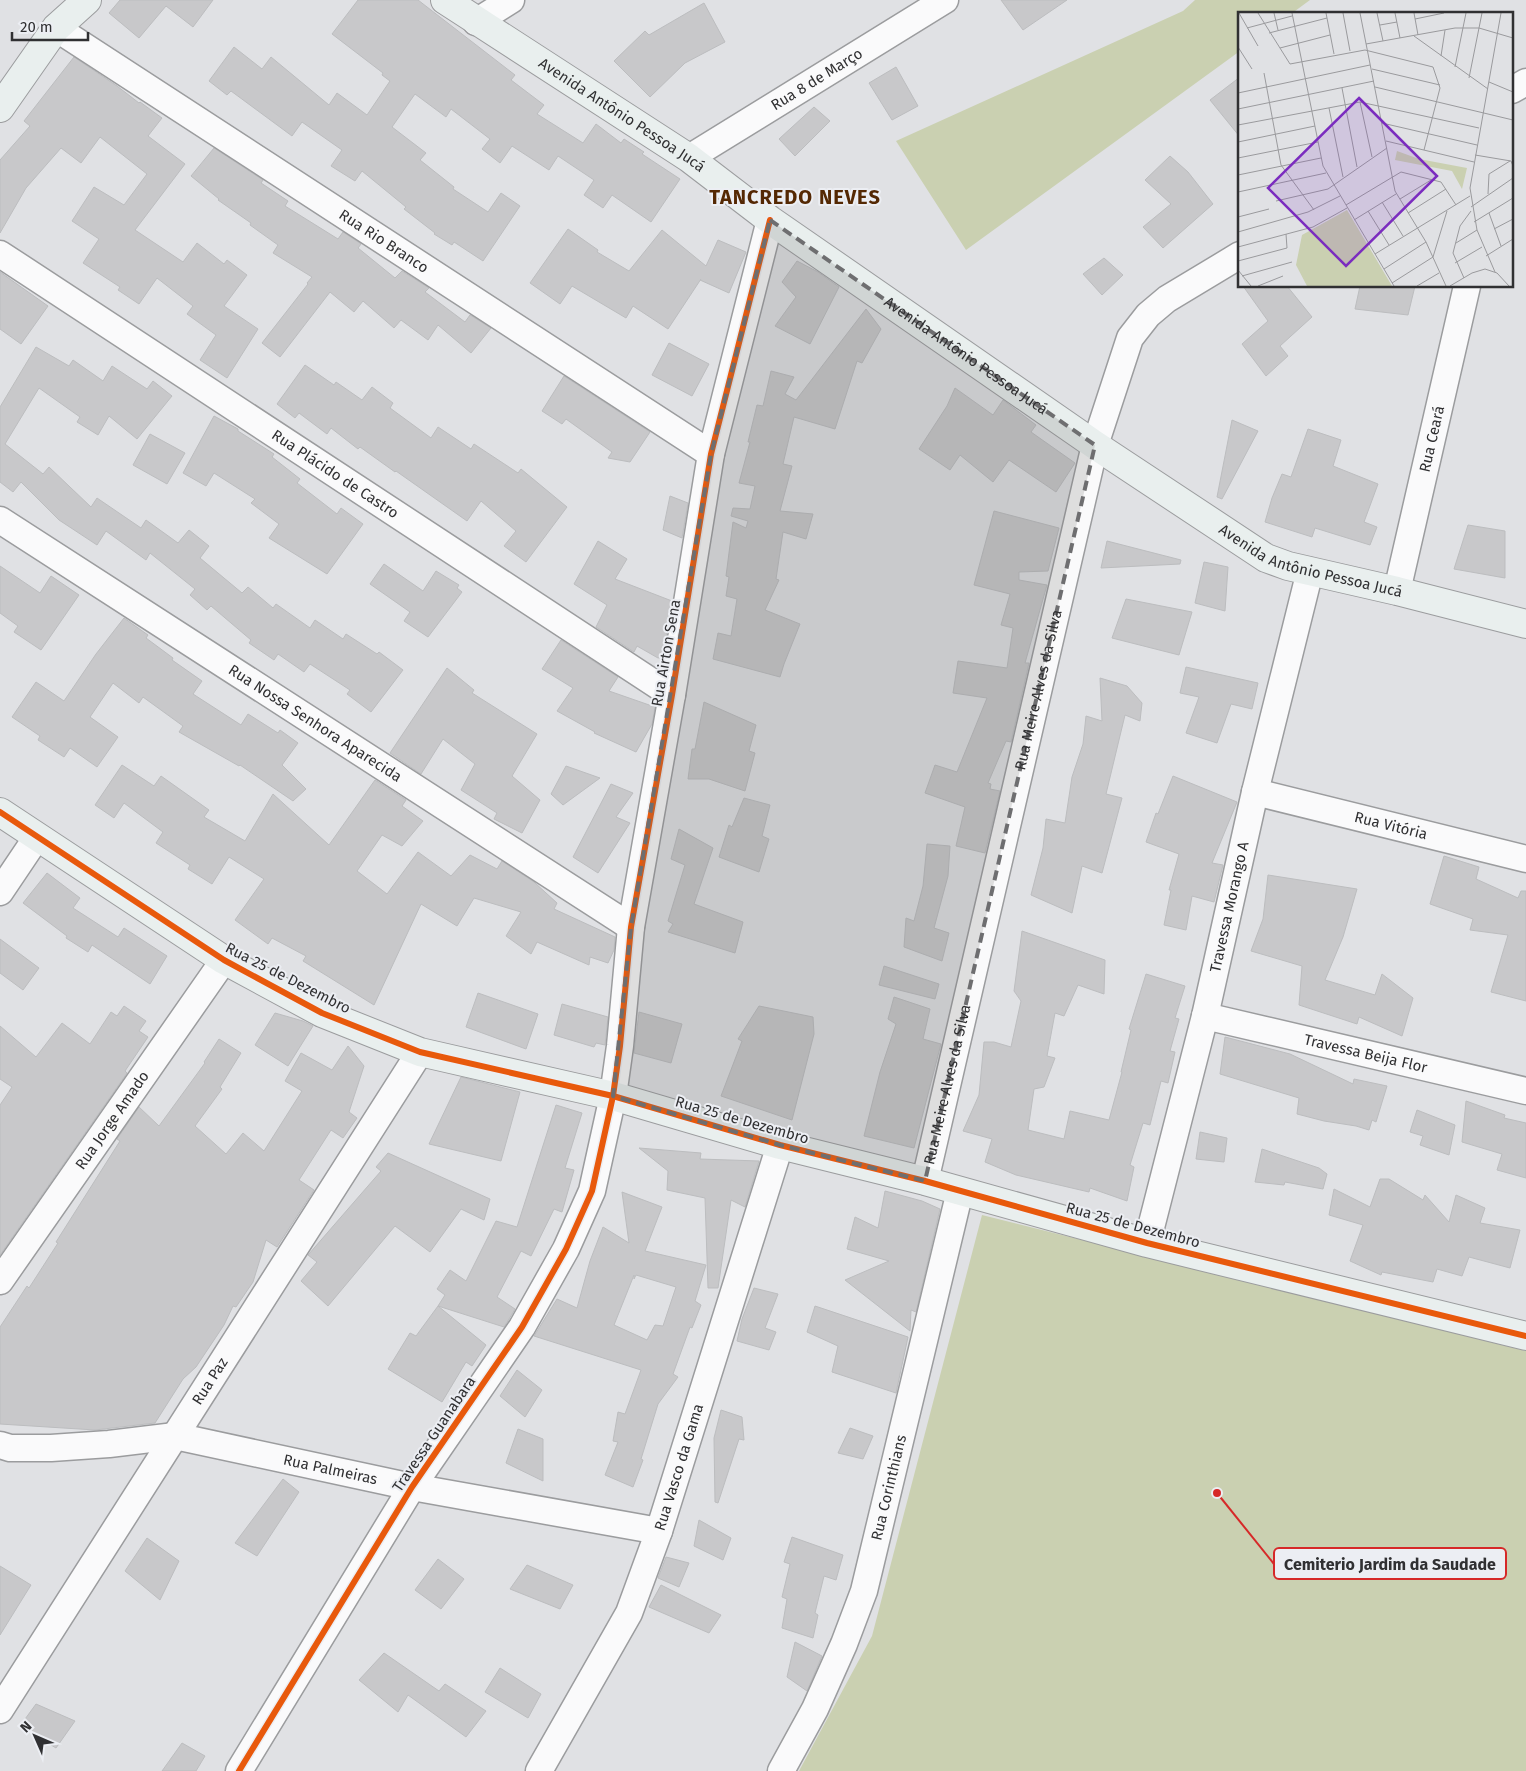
<svg xmlns="http://www.w3.org/2000/svg" width="1526" height="1771" viewBox="0 0 1526 1771" font-family="'Fira Sans',sans-serif">
<style>
.green{fill:#cad0b1}
.building{fill:#c8c8ca;stroke:#bcbdbf;fill-rule:evenodd}
.lines{fill:none;stroke-linecap:round;stroke-linejoin:round}
.street-casing{stroke:#9b9c9e;stroke-width:29}
.secondary-casing{stroke:#9b9c9e;stroke-width:30}
.street{stroke:#fafafb;stroke-width:26}
.secondary{stroke:#e9efee;stroke-width:28}
.cycleway-casing{stroke:#eceef3;stroke-width:9}
.cycleway{stroke:#e8590c;stroke-width:6}
.marked{fill:#6e6e70;fill-opacity:0.2;stroke:#6e6e70;stroke-width:4;stroke-dasharray:10 6;stroke-linejoin:round}
.labels{text-anchor:middle;stroke-width:4;stroke-linejoin:round;paint-order:stroke}
.street-label{font-size:15px;fill:#303032;stroke:#eceef3}
.district-label{font-size:20px;font-weight:bold;letter-spacing:1px;fill:#542803;stroke:#eceef3}
.inset-road{fill:none;stroke:#9a9a9d;stroke-width:1}
.view{fill:#7b2cbf;fill-opacity:0.15;stroke:#7b2cbf;stroke-width:2.5}
.inset-edge{fill:none;stroke:#303032;stroke-width:2.5}
.leader{fill:none;stroke:#d62828;stroke-width:2}
.callout-dot{fill:#d62828;stroke:#eceef3;stroke-width:2}
.callout{fill:#eceef3;stroke:#d62828;stroke-width:2}
.callout-label{font-size:16px;text-anchor:middle;font-weight:bold;fill:#303032}
</style>
<rect width="100%" height="100%" fill="#e0e1e4"/>
<g class="green">
<polygon points="1195,0 1310,0 1291,14 1240,14 1240,51 966,250 896,141 1183,11"/>
<polygon points="982,1215 1526,1351 1526,1771 799,1771 872,1636"/>
</g>
<g class="building">
<polygon points="120,0 213,0 193,27 166,6 139,38 109,13"/>
<polygon points="358,0 418,0 515,75 511,80 544,105 537,114 583,143 596,124 621,143 624,139 644,152 642,154 680,179 651,222 612,195 603,208 584,195 594,180 558,156 549,170 512,146 500,163 482,149 490,139 451,109 446,117 415,94 392,127 426,153 420,160 454,187 453,189 488,212 501,193 520,206 483,261 454,242 452,245 434,234 435,233 404,209 406,207 362,171 355,181 331,166 342,150 302,122 292,136 231,91 227,95 209,81 234,47 262,69 271,57 329,105 337,93 367,115 390,81 382,75 383,73 332,34"/>
<polygon points="1001,0 1067,0 1023,30"/>
<polygon points="704,3 725,42 685,63 650,97 614,61 645,31 649,35"/>
<polygon points="74,57 117,86 139,103 140,102 162,118 148,136 185,164 135,230 183,262 197,243 224,264 227,260 247,275 224,306 258,329 227,378 200,360 216,335 187,314 193,306 157,278 139,304 118,290 120,287 83,263 99,239 72,221 94,187 124,205 147,174 100,137 81,163 61,148 26,188 0,233 0,160 30,126 24,121"/>
<polygon points="896,67 918,106 892,120 869,83"/>
<polygon points="1240,77 1240,137 1210,100"/>
<polygon points="814,107 830,121 795,156 779,139"/>
<polygon points="214,148 263,180 261,183 288,201 285,206 338,239 343,232 361,244 358,248 395,278 402,271 429,288 425,292 465,322 470,315 491,328 471,353 438,325 428,340 401,320 394,328 363,301 354,312 330,292 280,357 262,343 308,284 307,283 312,277 273,253 278,245 250,225 251,223 218,200 219,199 191,176"/>
<polygon points="1170,156 1188,172 1213,204 1163,248 1143,227 1171,204 1145,180"/>
<polygon points="568,229 598,250 597,252 629,271 662,230 706,266 718,240 746,252 729,293 700,280 701,279 668,329 633,306 626,318 572,286 560,304 530,283"/>
<polygon points="1104,258 1123,275 1102,295 1083,274"/>
<polygon points="797,261 818,272 839,287 810,344 775,326 796,297 782,282"/>
<polygon points="0,272 48,306 21,344 0,329"/>
<polygon points="1243,286 1287,286 1312,317 1280,346 1288,356 1266,376 1242,344 1268,321"/>
<polygon points="1360,286 1415,286 1408,315 1355,309"/>
<polygon points="866,309 881,329 862,363 857,361 835,429 794,417 783,464 792,466 780,511 813,514 806,539 783,532 776,579 779,580 765,610 800,624 784,664 780,677 713,659 718,633 731,636 737,599 726,596 729,577 726,576 733,522 746,528 748,521 731,516 733,508 750,509 755,486 739,483 750,442 748,442 757,405 763,406 771,371 794,377 785,394 796,400"/>
<polygon points="669,343 709,364 692,396 652,375"/>
<polygon points="36,347 69,366 73,360 103,381 112,366 147,389 153,381 172,396 137,439 109,416 98,435 77,422 80,417 39,388 5,444 43,474 49,467 91,507 97,498 141,528 146,520 178,543 189,530 209,546 200,558 242,593 248,587 273,608 276,604 310,628 315,620 343,639 346,634 377,654 379,652 403,670 371,712 347,694 350,690 310,664 304,672 278,654 274,660 249,643 251,640 211,606 207,610 190,595 195,589 150,553 146,560 106,531 97,545 59,520 21,482 13,492 0,482 0,407"/>
<polygon points="305,365 334,385 336,382 362,400 372,387 393,403 390,408 431,438 438,427 471,449 474,444 518,473 521,469 567,507 526,562 504,546 516,531 481,501 467,521 396,471 395,472 360,447 358,449 331,428 327,434 299,413 295,418 277,404"/>
<polygon points="564,376 650,432 630,462 608,458 612,452 566,419 562,424 542,411"/>
<polygon points="955,388 993,415 1003,400 1036,425 1031,432 1075,463 1056,492 1009,460 993,482 960,455 950,470 919,449 947,406"/>
<polygon points="214,416 238,429 238,431 274,454 272,457 300,479 297,483 337,514 341,508 363,524 327,574 269,538 279,524 251,503 255,499 214,473 206,486 183,473"/>
<polygon points="1232,420 1258,431 1222,499 1217,497"/>
<polygon points="1308,429 1341,440 1333,466 1378,484 1364,522 1377,527 1370,545 1315,528 1312,537 1265,522 1272,498 1282,474 1291,477"/>
<polygon points="150,434 185,453 167,484 133,465"/>
<polygon points="670,496 688,503 682,538 663,530"/>
<polygon points="994,511 1059,528 1048,571 1019,572 1019,580 1047,585 1025,663 1029,663 1011,742 1006,741 988,783 991,784 990,789 1000,791 985,853 956,846 965,807 925,793 935,765 957,772 987,698 953,693 958,661 1007,668 1013,628 1001,625 1010,594 974,585"/>
<polygon points="1468,525 1505,531 1505,578 1454,569"/>
<polygon points="598,541 627,559 615,579 672,601 663,657 658,658 637,646 634,652 596,627 607,605 574,584"/>
<polygon points="1107,541 1181,560 1180,564 1101,568"/>
<polygon points="1204,562 1228,567 1225,611 1195,603"/>
<polygon points="384,564 423,591 436,571 459,585 457,588 462,592 428,637 404,621 410,612 370,584"/>
<polygon points="0,566 40,593 51,576 79,595 41,650 14,632 18,626 0,613"/>
<polygon points="1126,599 1192,612 1179,655 1112,638"/>
<polygon points="124,618 148,635 146,638 173,658 172,660 202,681 193,694 241,725 248,714 278,733 280,730 298,743 282,765 306,789 293,801 240,765 239,766 179,732 183,726 143,697 139,703 113,683 90,717 118,737 97,767 70,748 64,757 38,740 40,736 12,717 36,682 64,701 96,654"/>
<polygon points="561,640 618,677 609,691 655,707 652,724 636,752 594,733 595,732 557,711 573,688 542,669"/>
<polygon points="1186,667 1258,683 1252,709 1231,704 1217,743 1186,733 1199,697 1180,693"/>
<polygon points="447,668 474,690 472,693 537,734 512,776 540,800 522,833 494,819 497,813 461,790 475,764 443,739 421,774 390,753"/>
<polygon points="1100,678 1127,686 1142,703 1140,721 1125,715 1106,794 1122,798 1102,873 1082,866 1072,913 1031,895 1043,848 1046,819 1065,823 1072,777 1083,744 1086,716 1102,721"/>
<polygon points="704,702 756,725 749,751 755,753 745,791 709,779 688,779 692,749 695,749"/>
<polygon points="122,765 154,786 161,776 209,810 204,817 245,841 273,794 329,845 375,780 406,800 402,806 423,821 402,846 382,835 357,871 387,894 418,852 451,876 470,855 497,869 502,861 534,882 557,903 554,909 615,937 614,950 608,963 590,957 589,965 537,942 531,954 506,936 521,912 474,898 457,926 421,904 374,1005 303,961 306,956 272,938 268,944 235,920 264,879 229,857 212,884 188,869 190,865 156,843 163,832 124,803 114,818 95,805"/>
<polygon points="566,766 600,778 563,805 551,794"/>
<polygon points="1173,776 1237,802 1212,863 1223,865 1214,902 1192,896 1186,930 1164,925 1171,890 1169,890 1179,854 1146,842 1156,813 1158,814"/>
<polygon points="611,784 633,793 616,817 630,823 598,873 573,857"/>
<polygon points="744,798 770,805 762,836 769,839 759,872 719,857 729,825 732,827"/>
<polygon points="679,829 713,848 694,904 743,922 735,953 668,932 673,924 668,921 685,865 671,859"/>
<polygon points="927,844 950,846 948,876 934,928 949,933 942,961 904,947 906,918 914,921 923,886"/>
<polygon points="1444,856 1479,867 1476,879 1518,898 1521,891 1526,891 1526,1001 1491,992 1508,935 1470,930 1473,919 1430,904"/>
<polygon points="47,873 80,898 73,908 118,937 124,928 167,956 150,984 92,945 88,952 66,938 67,936 23,903"/>
<polygon points="1268,875 1357,889 1343,937 1325,980 1375,995 1382,974 1413,998 1402,1036 1359,1017 1357,1024 1299,1005 1302,966 1251,951 1263,919"/>
<polygon points="1022,931 1105,960 1104,994 1078,985 1064,1016 1055,1013 1047,1056 1055,1058 1044,1087 1034,1089 1028,1130 1064,1139 1070,1111 1109,1120 1122,1072 1121,1072 1131,1030 1129,1029 1146,974 1185,986 1175,1018 1179,1019 1170,1051 1175,1052 1168,1083 1161,1081 1150,1125 1143,1123 1130,1165 1134,1167 1127,1201 1090,1188 1089,1192 1016,1175 985,1162 992,1139 963,1131 979,1095 984,1042 994,1042 1011,1047 1021,1001 1014,991"/>
<polygon points="0,939 39,968 23,990 0,973"/>
<polygon points="884,966 939,984 935,999 879,985"/>
<polygon points="478,993 538,1014 526,1049 466,1027"/>
<polygon points="894,997 930,1009 923,1039 941,1044 914,1148 864,1136 880,1072 896,1024 888,1019"/>
<polygon points="562,1004 608,1017 605,1045 596,1043 594,1047 554,1035"/>
<polygon points="124,1006 146,1021 139,1031 148,1037 125,1071 127,1073 0,1255 0,1105 12,1087 0,1079 0,1026 36,1057 62,1023 90,1044 111,1012 117,1016"/>
<polygon points="759,1006 813,1017 814,1034 792,1120 721,1096 742,1041 738,1039"/>
<polygon points="639,1012 682,1024 671,1063 634,1053"/>
<polygon points="275,1013 303,1021 313,1026 288,1066 255,1045"/>
<polygon points="1225,1037 1290,1054 1353,1084 1354,1079 1387,1086 1376,1122 1372,1120 1369,1130 1356,1126 1324,1121 1297,1114 1299,1098 1220,1074"/>
<polygon points="219,1039 241,1053 220,1087 222,1089 195,1126 226,1154 243,1133 264,1151 302,1091 285,1081 301,1053 332,1070 348,1046 364,1066 349,1112 357,1118 343,1138 331,1130 299,1180 314,1190 277,1247 266,1240 253,1282 236,1307 233,1306 224,1325 196,1367 183,1379 155,1423 95,1430 0,1424 0,1327 27,1286 29,1288 58,1243 56,1242 120,1141 117,1139 139,1107 159,1126 205,1063 204,1062"/>
<polygon points="461,1077 520,1092 501,1161 429,1144"/>
<polygon points="1466,1101 1505,1115 1504,1118 1526,1123 1526,1178 1497,1170 1502,1154 1462,1142"/>
<polygon points="556,1105 582,1113 565,1168 574,1170 562,1212 554,1209 531,1256 521,1251 497,1297 515,1309 509,1319 504,1327 438,1306 445,1295 437,1289 450,1270 466,1281 496,1221 517,1227"/>
<polygon points="1417,1110 1455,1125 1449,1155 1420,1145 1423,1136 1410,1132"/>
<polygon points="1200,1132 1227,1138 1224,1162 1196,1159"/>
<polygon points="639,1148 701,1153 700,1159 759,1161 745,1207 731,1200 718,1288 708,1288 705,1198 667,1190 668,1171"/>
<polygon points="1262,1149 1319,1168 1327,1174 1323,1189 1285,1182 1284,1185 1255,1182"/>
<polygon points="388,1153 490,1199 484,1220 461,1209 430,1252 395,1226 328,1306 301,1281 317,1262 308,1255 381,1171 376,1167"/>
<polygon points="1380,1179 1389,1179 1423,1200 1425,1195 1449,1222 1456,1195 1485,1208 1480,1223 1520,1230 1510,1268 1469,1257 1462,1276 1437,1269 1433,1282 1382,1272 1381,1275 1350,1261 1363,1225 1329,1215 1334,1189 1370,1207"/>
<polygon points="885,1191 922,1201 940,1209 916,1312 911,1310 910,1331 845,1280 889,1261 847,1249 855,1217 878,1228"/>
<path d="M622 1192 662 1207 645 1251 706 1265 695 1301 701 1305 692 1328 690 1327 673 1374 678 1377 658 1404 641 1459 643 1460 633 1487 605 1475 618 1442 613 1441 618 1412 625 1414 641 1370 534 1336 557 1299 577 1308 590 1261 603 1227 629 1243ZM634 1275V1279L636 1275 676 1287 663 1326 655 1325 647 1340 614 1325Z"/>
<polygon points="754,1288 778,1294 765,1328 776,1332 769,1350 737,1341 742,1319"/>
<polygon points="438,1306 486,1345 472,1366 466,1362 442,1402 388,1369 410,1333 416,1336"/>
<polygon points="815,1306 908,1337 896,1393 832,1372 838,1346 807,1332"/>
<polygon points="517,1370 542,1390 525,1417 500,1396"/>
<polygon points="721,1410 742,1417 744,1440 739,1439 718,1503 715,1502 714,1438"/>
<polygon points="850,1428 873,1436 863,1459 838,1453"/>
<polygon points="518,1429 543,1439 543,1481 506,1463"/>
<polygon points="283,1479 299,1492 257,1556 235,1543"/>
<polygon points="699,1520 731,1538 723,1560 694,1546"/>
<polygon points="792,1537 843,1555 836,1580 824,1576 815,1613 818,1615 813,1638 782,1628 787,1599 782,1597 790,1564 784,1562"/>
<polygon points="147,1538 179,1561 160,1600 125,1571"/>
<polygon points="666,1557 689,1563 679,1587 658,1578"/>
<polygon points="438,1559 464,1579 441,1609 415,1590"/>
<polygon points="527,1565 573,1585 560,1609 510,1589"/>
<polygon points="0,1566 31,1585 0,1635"/>
<polygon points="661,1585 721,1615 709,1633 649,1607"/>
<polygon points="795,1642 822,1656 807,1691 787,1677"/>
<polygon points="384,1653 439,1691 445,1684 486,1711 466,1737 408,1695 398,1712 359,1680"/>
<polygon points="500,1668 541,1694 528,1718 485,1692"/>
<polygon points="36,1704 75,1721 56,1748 20,1726"/>
<polygon points="182,1743 205,1756 196,1771 162,1771"/>
</g>
<g class="lines">
<g class="street-casing">
<g id="street">
<polyline points="476,22 511,0"/>
<path id="s1" d="M56 28 711 454"/>
<polyline points="1512,90 1526,82"/>
<path id="s2" d="M689 158 945 0"/>
<path id="s3" d="M0 254 672 695"/>
<path id="s4" d="M0 520 631 927"/>
<path id="s5" d="M1397 591 1467 286"/>
<path id="s6" d="M1255 792 1526 859"/>
<polyline points="0,892 37,837"/>
<path id="s7" d="M1205 1016 1526 1091"/>
<path id="s8" d="M925 1181 1095 445 1130 338 1148 315 1167 299 1240 255"/>
<path id="s9" d="M1147 1243 1205 1016 1255 792 1310 571"/>
<path id="s10" d="M0 1281 224 960"/>
<path id="s11" d="M0 1445 10 1448H51L109 1444 175 1436 412 1487 659 1531"/>
<path id="s12" d="M0 1710 420 1052"/>
<polyline points="239,1771 412,1487 522,1327 566,1249 592,1191 613,1096 620,1046 631,927 672,695 711,454 770,220"/>
<path id="s13" d="M539 1771 629 1613 659 1531 780 1145"/>
<path id="s14" d="M781 1771 815 1709 844 1644 864 1591 960 1191"/>
</g>
</g>
<g class="secondary-casing">
<g id="secondary">
<path id="s15" d="M445 0 689 158 770 220 1095 445 1266 558 1288 566 1397 591 1526 624"/>
<polyline points="0,108 56,28 87,0"/>
<polyline points="0,812 224,960 322,1013 420,1052 613,1096 780,1145 925,1181 1147,1243 1526,1336"/>
</g>
</g>
<use href="#street" class="street"/>
<use href="#secondary" class="secondary"/>
<g class="cycleway-casing">
<g id="cycleway">
<polyline points="0,812 224,960 322,1013 420,1052 613,1096 780,1145 925,1181 1147,1243 1526,1336"/>
<polyline points="239,1771 412,1487 522,1327 566,1249 592,1191 613,1096 620,1046 631,927 672,695 711,454 770,220"/>
</g>
</g>
<use href="#cycleway" class="cycleway"/>
</g>
<path class="marked" d="M770 220 1095 445 925 1181 780 1145 613 1096 631 927 711 454Z"/>
<g class="labels">
<g class="street-label">
<text dy="5" stroke="none"><textPath href="#s2" startOffset="150">Rua 8 de Março</textPath></text>
<text dy="5" stroke="none"><textPath href="#s15" startOffset="211">Avenida Antônio Pessoa Jucá</textPath></text>
<text dy="5" stroke="none"><textPath href="#s1" startOffset="391">Rua Rio Branco</textPath></text>
<text dy="5" stroke="none"><textPath href="#s15" startOffset="631">Avenida Antônio Pessoa Jucá</textPath></text>
<text dy="5" stroke="none"><textPath href="#s5" startOffset="156">Rua Ceará</textPath></text>
<text dy="5" stroke="none"><textPath href="#s3" startOffset="401">Rua Plácido de Castro</textPath></text>
<text dy="5" stroke="none"><textPath href="#s15" startOffset="1036">Avenida Antônio Pessoa Jucá</textPath></text>
<text transform="translate(666 653) rotate(-80)" y="5">Rua Airton Sena</text>
<text dy="5" stroke="none"><textPath href="#s8" startOffset="504">Rua Meire Alves da Silva</textPath></text>
<text dy="5" stroke="none"><textPath href="#s4" startOffset="375">Rua Nossa Senhora Aparecida</textPath></text>
<text dy="5" stroke="none"><textPath href="#s6" startOffset="140">Rua Vitória</textPath></text>
<text dy="5" stroke="none"><textPath href="#s9" startOffset="346">Travessa Morango A</textPath></text>
<text transform="translate(288 978) rotate(27)" y="5">Rua 25 de Dezembro</text>
<text dy="5" stroke="none"><textPath href="#s7" startOffset="165">Travessa Beija Flor</textPath></text>
<text dy="5" stroke="none"><textPath href="#s8" startOffset="99">Rua Meire Alves da Silva</textPath></text>
<text dy="5" stroke="none"><textPath href="#s10" startOffset="196">Rua Jorge Amado</textPath></text>
<text transform="translate(742 1120) rotate(16)" y="5">Rua 25 de Dezembro</text>
<text transform="translate(1133 1225) rotate(15)" y="5">Rua 25 de Dezembro</text>
<text dy="5" stroke="none"><textPath href="#s12" startOffset="390">Rua Paz</textPath></text>
<text transform="translate(434 1434) rotate(-56)" y="5">Travessa Guanabara</text>
<text dy="5" stroke="none"><textPath href="#s13" startOffset="336">Rua Vasco da Gama</textPath></text>
<text dy="5" stroke="none"><textPath href="#s11" startOffset="335">Rua Palmeiras</textPath></text>
<text dy="5" stroke="none"><textPath href="#s14" startOffset="305">Rua Corinthians</textPath></text>
</g>
<g class="district-label">
<text x="795" y="204">TANCREDO NEVES</text>
</g>
</g>
<g transform="translate(1238 12)">
<rect width="275" height="275" fill="#e0e1e4"/>
<path d="M159 139 181 147 229 156 224 177 214 159 157 148ZM109 198 154 274H69L58 253 64 223Z" fill="#cad0b1"/>
<path class="inset-road" d="M1 1 20 34M20 1 52 52 127 38 195 55 202 76 186 138M36 1 40 18M54 1 85 154 156 274M88 1 96 42M105 1 112 39M122 1 157 179 188 230 208 274M139 1 145 29M157 1 162 26M176 1 180 23M177 7 206 1M142 13 159 10M9 16 54 4M31 21 89 6M176 24 250 77M128 32 217 16H241L275 26M0 35 14 57M42 36 92 23M203 44 207 18M217 55 228 1M134 57 202 73M26 61 43 153 76 198M231 66 244 1M251 70 275 80M137 75 275 108M104 76 119 155M0 81 132 53M122 90 134 145M91 96 105 165M0 97 136 69M144 111 239 133M0 113 122 90 241 116M148 129 236 150M0 130 77 114M237 143 273 149 275 154M0 146 80 130M0 163 83 146M0 180 88 161M250 182 251 162 272 149M162 187 193 168M38 189 90 177 149 136M144 190 165 224M108 193 163 160 203 170 218 193M233 195 275 166M130 199 151 233M170 201 208 177M251 201 263 234M0 205 31 197M116 208 158 182M236 210 275 186M256 217 275 207M0 220 70 200 102 184M218 231 239 218M0 235 75 215 109 196M137 242 232 184M248 244 275 227M0 249 49 236 48 222M217 251 244 235M146 257 188 230M0 258 13 274M257 260 239 218 232 176 263 1M4 264 54 250M226 266 215 241 222 214 233 199M154 271 195 245 209 199M20 274 45 264M179 274 201 261M212 274 234 261 247 257 259 261 271 274"/>
<path class="view" d="M121 86 199 164 108 254 30 176Z"/>
<rect width="275" height="275" class="inset-edge"/>
</g>
<path class="leader" d="M1217 1493L1274 1564"/>
<circle class="callout-dot" cx="1217" cy="1493" r="5"/>
<rect class="callout" x="1274" y="1548" width="232" height="31" rx="5"/>
<g class="callout-label">
<text x="1390" y="1570">Cemiterio Jardim da Saudade</text>
</g>
<g transform="translate(35 1736) rotate(315)" stroke="#eceef3" stroke-width="4" paint-order="stroke">
<path d="M0-4L9 19L0 12L-9 19Z" fill="#303032"/>
<text y="-8" font-size="14" font-weight="bold" text-anchor="middle" fill="#303032">N</text>
</g>
<path d="M12 32v8h76v-8" fill="none" stroke="#303032" stroke-width="2.5"/>
<text x="20" y="32" font-size="15" fill="#303032" stroke="#eceef3" stroke-width="4" paint-order="stroke">20 m</text>
</svg>
